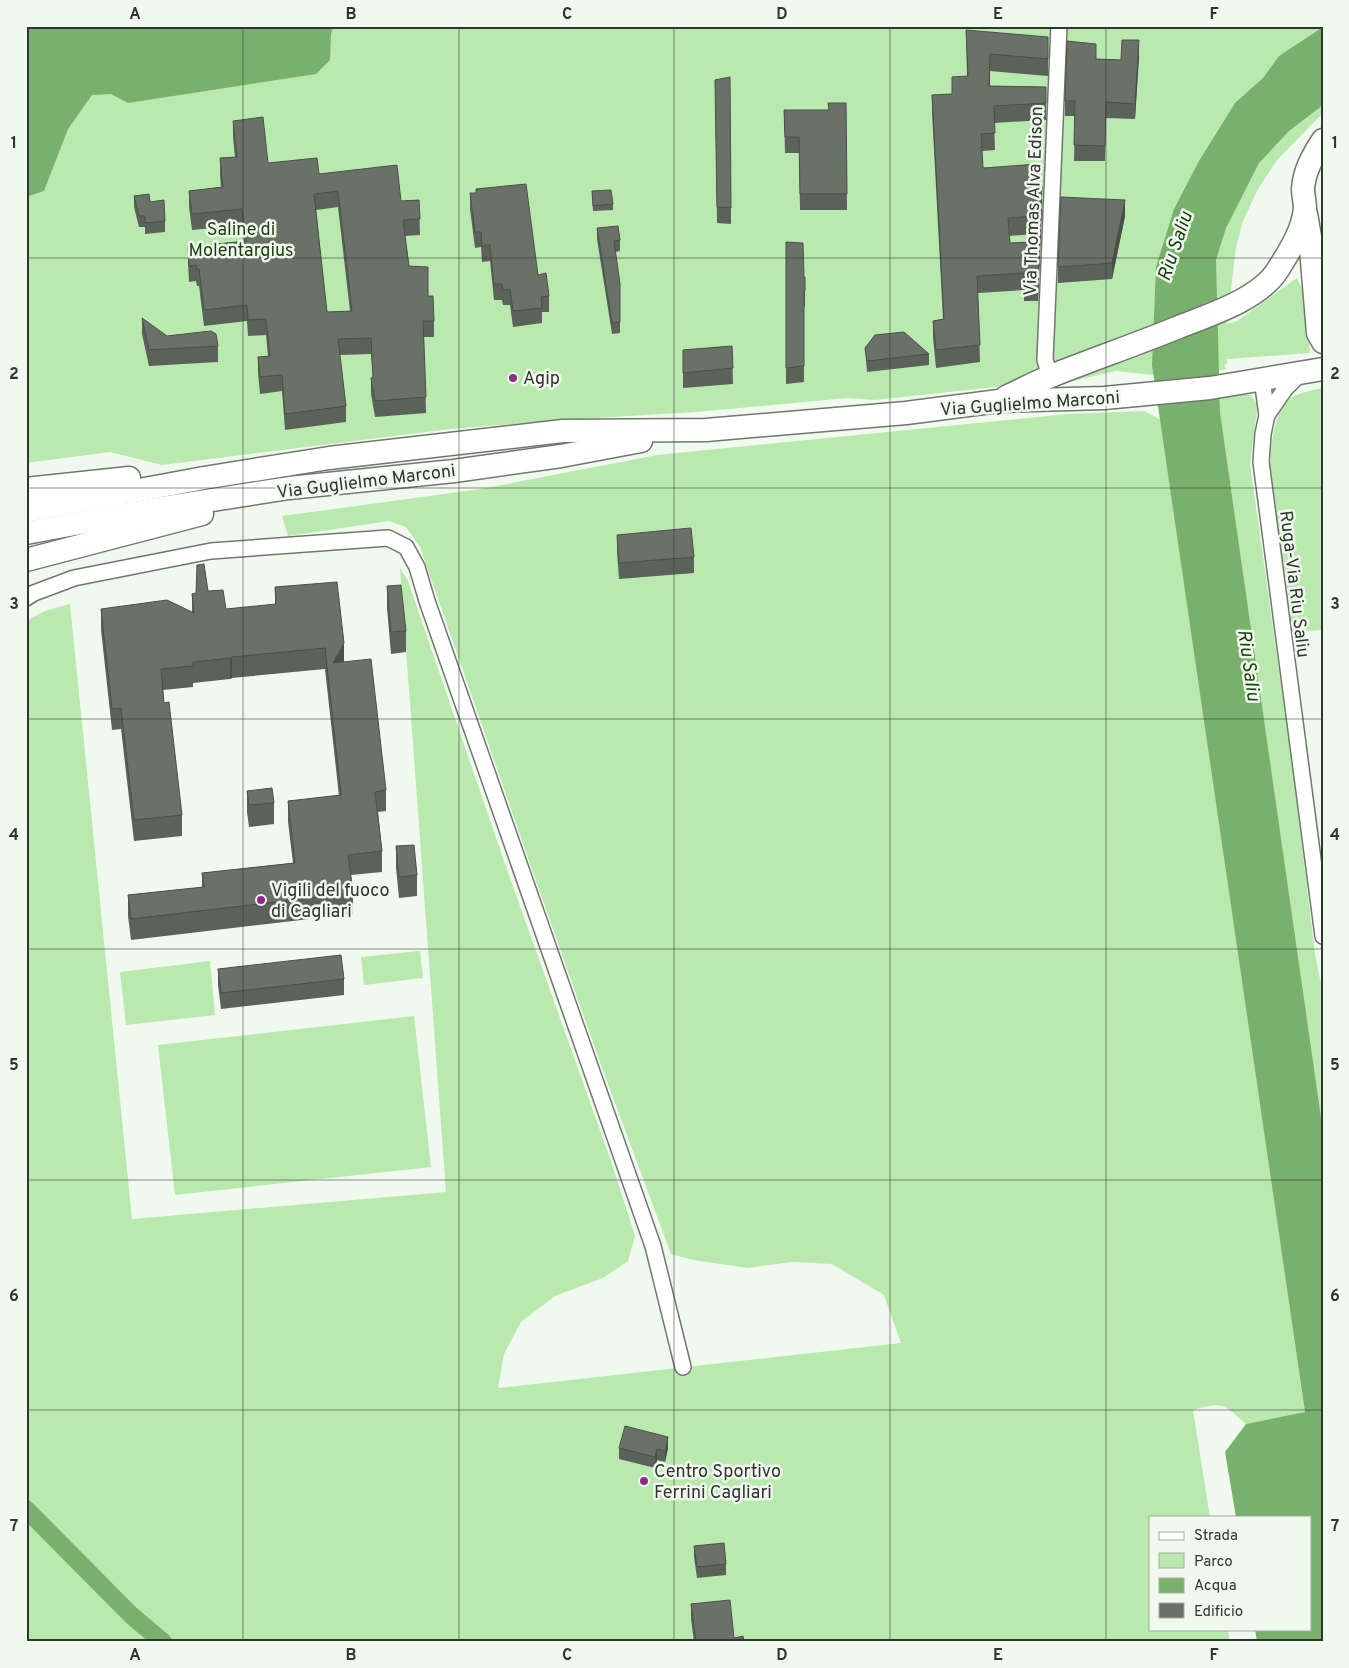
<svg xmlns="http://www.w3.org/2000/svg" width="1349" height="1668" viewBox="0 0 1349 1668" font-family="Overpass,sans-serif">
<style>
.green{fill:#b9e9ae}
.water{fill:#79b16c}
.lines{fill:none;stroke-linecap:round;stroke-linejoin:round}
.canal{stroke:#79b16c;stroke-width:18}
.street-casing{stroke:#70786e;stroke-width:18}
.secondary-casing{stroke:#70786e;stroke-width:25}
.street{stroke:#fff;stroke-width:15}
.secondary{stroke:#fff;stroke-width:22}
.wall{fill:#5b6259;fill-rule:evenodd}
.shaded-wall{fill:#4a5049}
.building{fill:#6a7268;stroke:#4a5049;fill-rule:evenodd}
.grid{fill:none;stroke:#313430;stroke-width:1;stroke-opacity:0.55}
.poi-dot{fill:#93288a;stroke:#f0f9ee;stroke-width:2}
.labels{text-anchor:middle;stroke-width:5;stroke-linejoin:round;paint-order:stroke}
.street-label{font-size:18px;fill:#313430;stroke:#f0f9ee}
.park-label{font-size:18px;fill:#1a3f0f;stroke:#f0f9ee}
.poi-label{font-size:18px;fill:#313430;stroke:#f0f9ee;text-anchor:start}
.water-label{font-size:19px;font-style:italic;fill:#163c0c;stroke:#f0f9ee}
.neatline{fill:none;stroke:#313430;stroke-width:2}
.grid-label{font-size:16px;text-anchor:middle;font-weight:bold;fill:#313430}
</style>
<rect width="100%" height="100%" fill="#f0f9ee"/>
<g class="green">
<polygon points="26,26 1323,26 1323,113 1277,160 1258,189 1243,221 1236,247 1227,324 1237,321 1297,278 1307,300 1310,353 1227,359 1227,364 1224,365 1226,369 1174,377 1116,371 1051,386 1023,384 875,400 847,398 696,412 579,419 450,429 162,465 110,452 26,463"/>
<path d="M1323 388V630L1290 632 1270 476C1270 454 1272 409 1292 397 1302 392 1312 390 1323 388Z"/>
<polygon points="1243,394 1250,395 1258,404 1250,464 1291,756 1315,954 1323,994 1323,1131 1220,412 1220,396"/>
<path d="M1144 411 1161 420 1305 1412 1246 1424C1224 1404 1223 1401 1193 1410L1210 1517H1150V1629H1228L1230 1642H26V621L45 611 70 604 132 1219 446 1192 400 568 408 581 505 864 611 1161 635 1236 628 1261 603 1278 555 1296 521 1322 504 1354 498 1388 901 1343 884 1295 832 1264 792 1262 748 1268 693 1260 671 1254 601 1065 534 875 420 547 406 527 389 521 288 536 282 516 481 489 657 455 1068 414Z"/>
<polygon points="420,951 423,978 364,985 361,957"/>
<polygon points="210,961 215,1015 126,1025 120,972"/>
<polygon points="414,1016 431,1167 175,1195 158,1045"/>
</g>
<g class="water">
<polygon points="26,26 333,26 331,35 330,60 316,74 128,103 111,94 92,95 68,129 44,191 26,197"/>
<polygon points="1323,27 1323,105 1289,131 1259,163 1226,228 1216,260 1220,412 1323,1131 1323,1642 1257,1642 1255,1629 1310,1629 1310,1517 1236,1517 1225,1452 1246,1424 1305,1412 1152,365 1156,267 1174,209 1199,161 1235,103 1263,78 1279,56"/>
</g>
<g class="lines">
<polyline class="canal" points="26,1509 131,1615 163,1642"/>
<g class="street-casing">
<g id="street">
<polyline points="1050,376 1045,360 1059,26"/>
<polyline points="1262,379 1267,415 1263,434 1261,462 1323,936"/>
<polyline points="1267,415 1285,389 1301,373"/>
<polyline points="26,598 34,593 74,578 211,551 388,538 406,547 417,567 427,601 653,1246 683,1367"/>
</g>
</g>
<g class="secondary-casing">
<g id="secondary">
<polyline points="1306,214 1310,237 1318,333 1323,342"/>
<path d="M1006 397C1021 390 1036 382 1051 376 1094 359 1137 344 1179 327 1210 315 1259 299 1277 271 1289 252 1303 231 1305 208 1305 202 1303 196 1303 189 1304 171 1313 155 1323 140"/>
<polyline points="26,489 129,478"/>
<polyline points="26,511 204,478 329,458 563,431 706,430 906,413 999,401 1104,398 1210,388 1323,369"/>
<polyline points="26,533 161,508 289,488 454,471 561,456 641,441"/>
<polyline points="26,560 202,514"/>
</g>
</g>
<use href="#street" class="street"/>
<use href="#secondary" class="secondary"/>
</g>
<g class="wall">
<path d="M966 30 1048 55V76L990 71V86L1046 87V120L994 123 995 150 982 151 983 168 1040 187 1042 204 1038 301H1024V290L978 293 980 362 936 368 933 338V321L943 319 932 112V95L952 94 967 76ZM1034 234V242L1010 243 1009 236Z"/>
<polygon points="1139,56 1135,119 1106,118 1105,161 1074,161 1075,116 1065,116 1065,101 1096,59 1121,60"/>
<polygon points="730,77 731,224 717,223 715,80"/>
<polygon points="846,103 847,210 800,210 799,153 785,153 784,110 828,110"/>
<path d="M233 121 268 163 319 174 401 201 419 200 420 235 405 236 409 266 428 296 434 321V337H424L426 413 375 417 371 394V378L373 377 371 354 340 355 346 406V422L285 430 282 391 260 394 258 373V357L268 356 266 335 248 336 247 321 204 326 199 286H197L196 281 189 282 188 263V247L244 241 242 225 192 230 189 207V191L221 187 220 175V158L235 157 233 137ZM338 207 350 311 327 312 316 210Z"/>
<polygon points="592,191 613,204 613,210 593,211"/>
<polygon points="470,193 538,275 549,296 549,312 542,312 542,323 513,327 510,305 503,305 502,300 494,300 490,261 482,262 481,247 475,248 470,209"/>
<polygon points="134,196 150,202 165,221 165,232 145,234 145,227 139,227 134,207"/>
<polygon points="1125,216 1112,279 1058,283 1058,267"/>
<polygon points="597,228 620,240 620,251 615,252 620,284 620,333 612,334 597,239"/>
<polygon points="786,242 804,277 805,277 805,307 804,307 804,382 786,384"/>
<polygon points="142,318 167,336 218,346 218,362 149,366 142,334"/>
<polygon points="732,346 733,384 683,388 683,350"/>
<polygon points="865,348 929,354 929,365 867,372"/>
<polygon points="617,535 694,557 694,573 619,579 617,551"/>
<polygon points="387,586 406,631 406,652 391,654 387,608"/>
<polygon points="275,587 344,662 386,790 386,811 378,812 382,851 382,872 351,875 353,893 353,914 131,940 128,916 128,895 202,887 202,873 293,863 288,822 288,801 339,796 325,669 232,678 230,679 193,683 193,687 163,690 164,703 182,815 182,836 134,841 121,729 112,730 101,630 101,609 192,612 192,594 208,591 226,609 275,604"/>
<polygon points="247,791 274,803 274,824 249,827 247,812"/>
<polygon points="396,846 417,875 417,896 399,898 396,868"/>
<polygon points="218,969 344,979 344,995 221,1009 218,985"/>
<polygon points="619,1448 668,1448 665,1462 657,1460 655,1468 619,1459"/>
<polygon points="694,1546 726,1564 726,1575 697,1578 694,1557"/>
<polygon points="691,1604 734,1638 744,1642 694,1642 691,1619"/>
</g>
<g class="shaded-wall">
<polygon points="1139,40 1139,56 1135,119 1135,104"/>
<polygon points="990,54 990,71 989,104 989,86"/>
<polygon points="1042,186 1042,204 1038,301 1038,284"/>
<polygon points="1125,200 1125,216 1112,279 1112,263"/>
<polygon points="344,643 344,664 333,663"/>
<polygon points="232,657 232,678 230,679 230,658"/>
<polygon points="668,1437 668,1448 665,1462 665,1451"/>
<polygon points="657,1449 657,1460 655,1468 655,1457"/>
</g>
<g class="building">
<path d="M966 30 1048 37V59L990 54 989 86 1046 87V103L994 106 995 133 981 134 983 168 1038 164 1040 187 1042 186 1038 284H1024V273L977 276 980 345 936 350 933 321 944 319 932 95 952 94V77L968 76ZM1034 216V242L1010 243 1008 218Z"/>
<polygon points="1122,40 1139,40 1135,104 1106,102 1105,146 1074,145 1075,101 1065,101 1067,41 1096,44 1096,59 1121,60"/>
<polygon points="730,77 731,208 717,207 715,80"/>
<polygon points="828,103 846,103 847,194 800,194 799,137 785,137 784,110 829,110"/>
<path d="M263 117 268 163 317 158 319 174 397 165 401 201 419 200 420 219 403 220 409 266 428 267V296H433L434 321H423L426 397 375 401 371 378 373 377 371 338 338 339 346 406 285 414 282 375 260 377 258 357 270 356 266 319 248 320 247 305 204 310 199 269 197 270 196 265 189 266 188 247 246 241 242 209 192 214 189 191 223 187 220 158 237 157 233 121ZM338 191 352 311 327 312 314 194Z"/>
<polygon points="526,184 538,275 546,273 549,296 541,297 542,308 513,311 510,289 503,290 502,284 494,284 490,245 482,246 481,232 475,232 470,193 476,193 476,189"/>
<polygon points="611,190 613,204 593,206 592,191"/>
<polygon points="149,194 150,202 164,200 165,221 145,223 145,216 139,216 134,196"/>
<polygon points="1061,197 1125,200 1112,263 1058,267"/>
<polygon points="618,226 620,240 614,241 620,284 620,322 612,323 597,228"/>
<polygon points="786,242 803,243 804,277 805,277 805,291 804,291 804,366 786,368"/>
<polygon points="142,318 167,336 211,331 216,334 218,346 149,350"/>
<polygon points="904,332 929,354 867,361 865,348 875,335"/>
<polygon points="732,346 733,368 683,373 683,350"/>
<polygon points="691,528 694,557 619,563 617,535"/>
<polygon points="204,564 208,591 223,590 226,609 276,604 275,587 337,582 344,643 333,663 371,659 386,790 375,792 382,851 348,855 353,893 131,919 128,895 204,887 202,873 295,863 288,801 341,795 325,648 232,657 230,658 193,662 193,666 161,669 164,703 169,702 182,815 134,820 121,708 112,709 101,609 167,600 194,613 192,594 196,593 197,565"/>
<polygon points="401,585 406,631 391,632 387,586"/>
<polygon points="272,788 274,803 249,805 247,791"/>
<polygon points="414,845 417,875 399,877 396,846"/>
<polygon points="341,955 344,979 221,993 218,969"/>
<polygon points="625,1426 668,1437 665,1451 657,1449 655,1457 619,1448"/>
<polygon points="724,1543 726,1564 697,1567 694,1546"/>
<polygon points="730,1600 734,1638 743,1636 744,1642 696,1642 691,1604"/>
</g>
<path class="grid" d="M243 26V1642M459 26V1642M674 26V1642M890 26V1642M1106 26V1642M26 258H1323M26 488H1323M26 719H1323M26 949H1323M26 1180H1323M26 1410H1323"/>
<g class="poi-dot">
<circle cx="513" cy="378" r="5"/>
<circle cx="261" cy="900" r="5"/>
<circle cx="644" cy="1481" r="5"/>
</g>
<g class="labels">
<g class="street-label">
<text transform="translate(1033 201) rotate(-88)" y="6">Via Thomas Alva Edison</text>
<text transform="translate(1030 403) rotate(-4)" y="6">Via Guglielmo Marconi</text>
<text transform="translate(366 481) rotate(-7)" y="6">Via Guglielmo Marconi</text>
<text transform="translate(1295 584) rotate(83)" y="6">Ruga-Via Riu Saliu</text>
</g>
<g class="park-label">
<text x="241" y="235">Saline di<tspan x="241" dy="21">Molentargius</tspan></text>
</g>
<g class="poi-label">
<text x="523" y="384">Agip</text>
<text x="271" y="896">Vigili del fuoco<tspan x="271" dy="21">di Cagliari</tspan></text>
<text x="654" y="1477">Centro Sportivo<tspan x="654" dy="21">Ferrini Cagliari</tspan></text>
</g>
<g class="water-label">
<text transform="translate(1174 246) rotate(-71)" y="7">Riu Saliu</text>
<text transform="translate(1250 665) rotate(82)" y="7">Riu Saliu</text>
</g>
</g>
<rect width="1349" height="1668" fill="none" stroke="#f0f9ee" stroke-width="55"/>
<rect x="1149" y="1516" width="162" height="115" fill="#f0f9ee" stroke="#a4aaa2"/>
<rect x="1159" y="1532" width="25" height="8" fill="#ffffff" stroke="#a4aaa2"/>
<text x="1194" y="1540" font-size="15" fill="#313430">Strada</text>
<rect x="1159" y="1553" width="25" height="15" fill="#b9e9ae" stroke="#a4aaa2"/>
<text x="1194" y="1566" font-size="15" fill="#313430">Parco</text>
<rect x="1159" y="1578" width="25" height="15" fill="#79b16c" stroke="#a4aaa2"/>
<text x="1194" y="1590" font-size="15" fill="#313430">Acqua</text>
<rect x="1159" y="1603" width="25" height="15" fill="#6a7268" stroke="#a4aaa2"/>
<text x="1194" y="1616" font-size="15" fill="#313430">Edificio</text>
<rect x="28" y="28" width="1294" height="1612" class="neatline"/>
<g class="grid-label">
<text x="135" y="19">A</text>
<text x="351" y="19">B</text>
<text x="567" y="19">C</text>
<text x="782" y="19">D</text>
<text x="998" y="19">E</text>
<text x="1214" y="19">F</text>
<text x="14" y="148">1</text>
<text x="1335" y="148">1</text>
<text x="14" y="379">2</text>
<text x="1335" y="379">2</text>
<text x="14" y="609">3</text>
<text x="1335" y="609">3</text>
<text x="14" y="840">4</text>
<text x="1335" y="840">4</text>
<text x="14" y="1070">5</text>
<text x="1335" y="1070">5</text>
<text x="14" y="1301">6</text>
<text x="1335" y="1301">6</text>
<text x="14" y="1531">7</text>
<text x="1335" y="1531">7</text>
<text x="135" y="1660">A</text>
<text x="351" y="1660">B</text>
<text x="567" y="1660">C</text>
<text x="782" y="1660">D</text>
<text x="998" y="1660">E</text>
<text x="1214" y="1660">F</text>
</g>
</svg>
